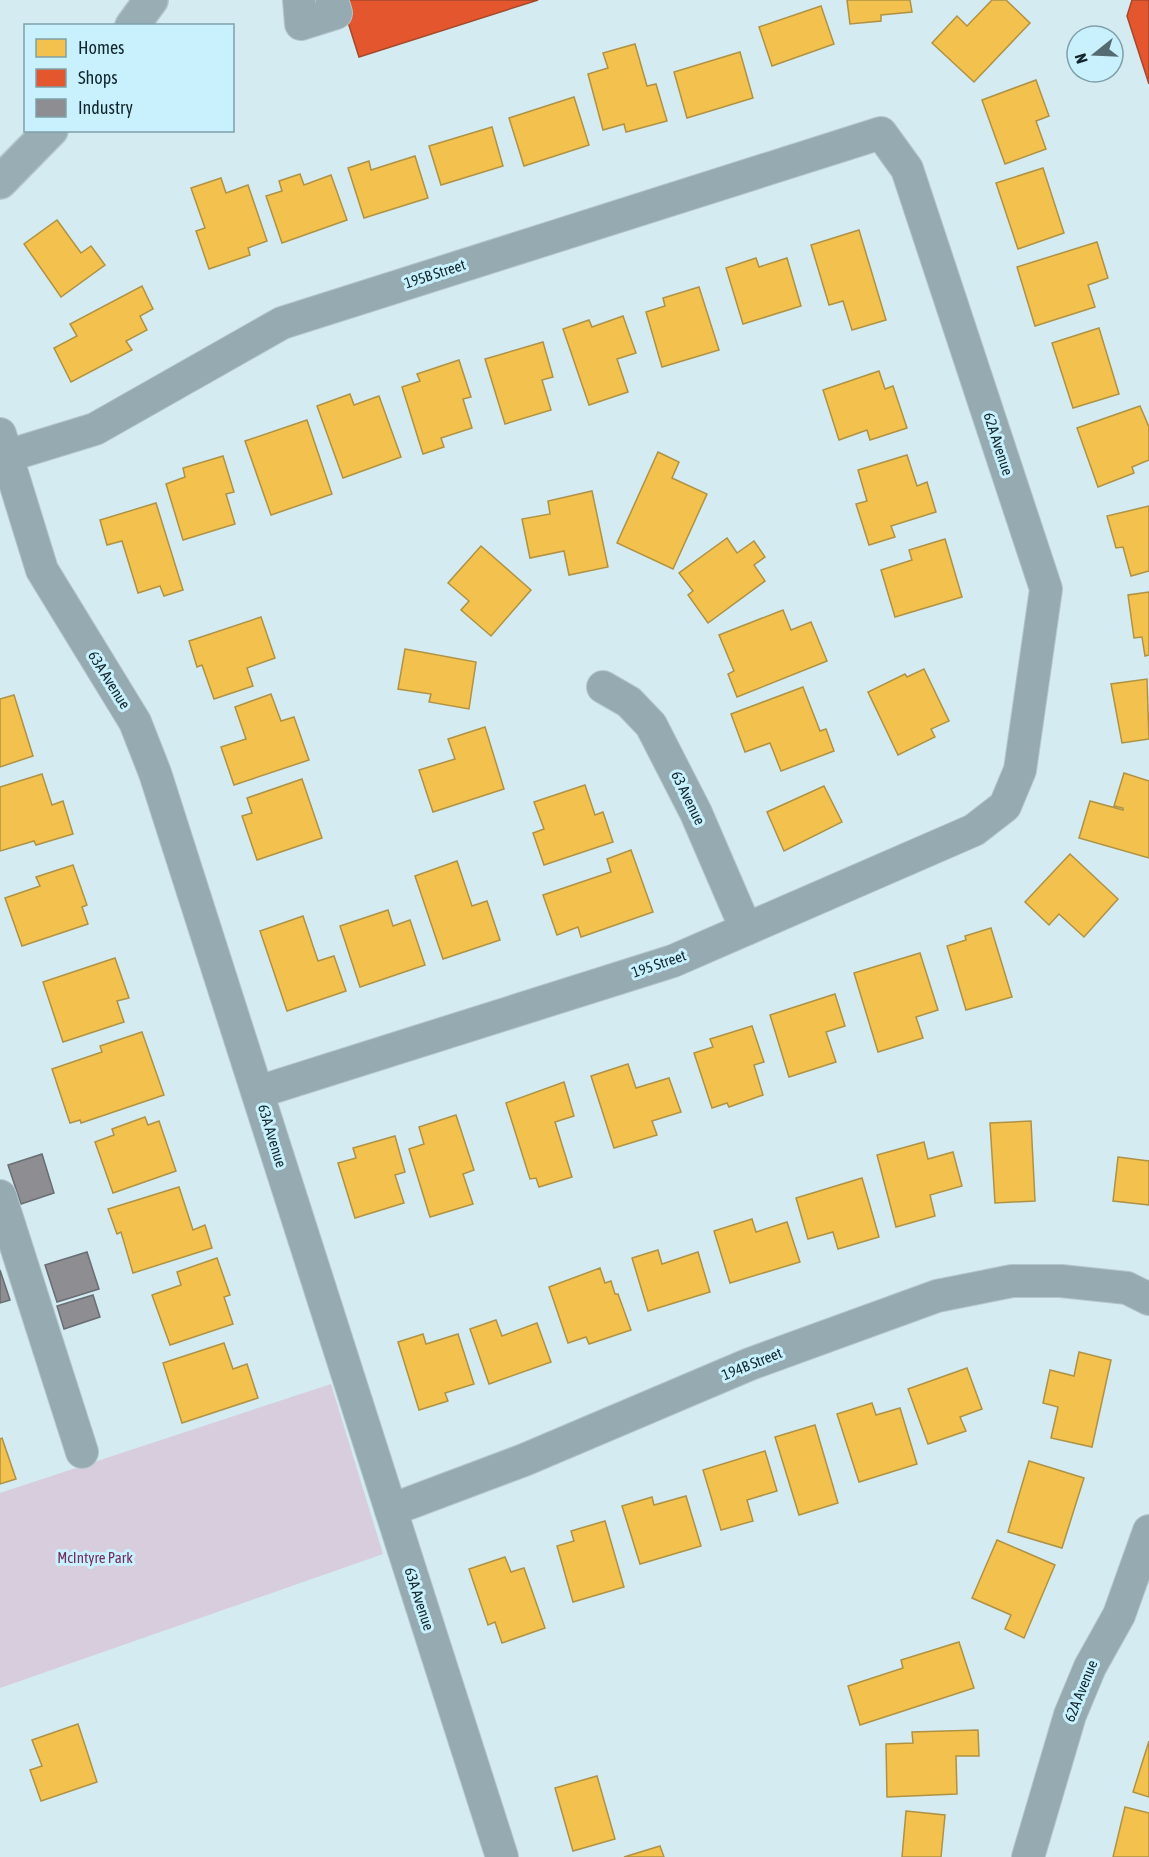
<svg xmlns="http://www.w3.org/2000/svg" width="1149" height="1857" viewBox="0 0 1149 1857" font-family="'Asap Condensed',sans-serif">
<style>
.green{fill:#d7cddd}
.homes{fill:#f2c14e;stroke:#af9244;stroke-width:1.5}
.shops{fill:#e4572e;stroke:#a5482d;stroke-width:1.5}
.industry{fill:#8d8d92;stroke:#686e73;stroke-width:1.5}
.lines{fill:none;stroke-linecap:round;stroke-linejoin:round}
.minor-casing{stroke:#b4c6cb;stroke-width:34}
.major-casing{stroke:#b4c6cb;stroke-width:36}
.minor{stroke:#96aab1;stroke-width:32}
.major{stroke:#98aeb4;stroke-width:33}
.labels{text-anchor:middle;stroke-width:6;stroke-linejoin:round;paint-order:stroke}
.street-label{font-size:15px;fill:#12262c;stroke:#c8f1fd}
.park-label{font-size:15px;fill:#712e5f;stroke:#c8f1fd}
</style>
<rect width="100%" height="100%" fill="#d4ebf1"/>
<polygon class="green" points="331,1384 383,1554 0,1688 0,1493"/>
<g class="homes">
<polygon points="847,0 910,0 912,12 881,15 881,21 850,24"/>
<polygon points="992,0 1006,0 1030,23 974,82 932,43 957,16 967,26"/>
<polygon points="821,6 834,44 772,66 759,27"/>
<polygon points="635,44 647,86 656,84 667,121 626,132 624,124 603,130 588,74 608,68 603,53"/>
<polygon points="740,52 753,98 687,118 674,72"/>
<polygon points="1036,80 1049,116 1036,121 1046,149 1005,164 982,100"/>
<polygon points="574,97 589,145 524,166 509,118"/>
<polygon points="492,127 503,166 441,185 429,146"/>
<polygon points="415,156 428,198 364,218 348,168 369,161 371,170"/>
<polygon points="1043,168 1064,233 1018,249 996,183"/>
<polygon points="300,174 304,185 331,175 347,220 282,243 266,196 282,191 279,181"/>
<polygon points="221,178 226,193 248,185 267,241 248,248 250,255 209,269 196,231 205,228 191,188"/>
<polygon points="57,220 81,253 91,246 105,265 61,297 24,244"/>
<polygon points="859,230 886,320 852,330 843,301 829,305 811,245"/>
<polygon points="1097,242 1108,278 1088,285 1095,307 1035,326 1017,267"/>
<polygon points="756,258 759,267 787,258 801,306 743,324 726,268"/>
<polygon points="142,286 153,309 140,316 147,330 126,341 132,350 71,382 54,348 77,336 70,324"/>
<polygon points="699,287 719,350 662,367 646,312 665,306 663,298"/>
<polygon points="623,316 636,353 617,359 628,392 589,405 563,329 589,320 592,327"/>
<polygon points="1099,328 1119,394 1073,408 1052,343"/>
<polygon points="543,342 553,377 542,380 551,410 505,424 485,359"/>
<polygon points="459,360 471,397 463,399 472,428 441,438 444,447 423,454 402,387 420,381 417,374"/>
<polygon points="879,371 885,389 893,386 907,428 870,440 867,430 839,440 823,390"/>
<polygon points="350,394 354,405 379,396 401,457 343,478 317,406"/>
<polygon points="1140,406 1149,427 1149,460 1132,467 1134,473 1098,487 1077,428"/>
<polygon points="307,420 332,494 271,515 245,441"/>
<polygon points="658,452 679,462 672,478 707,494 673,569 617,543"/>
<polygon points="907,455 917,486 927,482 936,512 891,526 895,537 869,545 856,504 867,501 858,470"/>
<polygon points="223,456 234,492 226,494 235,524 183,540 166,484 185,477 183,468"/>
<polygon points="592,491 608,567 569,575 564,551 530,558 522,519 550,514 548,501"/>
<polygon points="156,503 183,590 164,596 160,586 138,593 122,541 107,545 100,520"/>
<polygon points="1149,506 1149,571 1131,576 1123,547 1116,548 1107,516"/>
<polygon points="727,538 737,553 754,541 765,557 754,565 765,581 708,623 688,595 693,591 679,573"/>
<polygon points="945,539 962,597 895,617 881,570 912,560 909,550"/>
<polygon points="481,546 531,590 491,636 461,610 469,601 448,583"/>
<polygon points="1149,592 1149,655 1145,656 1142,637 1134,638 1128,595"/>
<polygon points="783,610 791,630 811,622 827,661 737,697 728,674 734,671 719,635"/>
<polygon points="261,617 275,658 247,668 253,686 214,699 202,665 197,667 189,641"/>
<polygon points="405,649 476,662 469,709 429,702 431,694 398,689"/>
<polygon points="924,669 949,721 931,729 935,737 898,755 868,692 905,674 907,677"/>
<polygon points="1147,679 1149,739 1122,743 1111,684"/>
<polygon points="803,687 820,731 826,729 834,751 781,771 770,743 745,752 731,714"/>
<polygon points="271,694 281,721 294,717 309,760 234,785 221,747 246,739 235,707"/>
<polygon points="14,695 33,756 0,767 0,699"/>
<polygon points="485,727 504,789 433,812 419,770 455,759 448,739"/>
<polygon points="1124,773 1149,781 1149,858 1079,838 1090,801 1123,810 1123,808 1114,806"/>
<polygon points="42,774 52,805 63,801 73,834 36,845 34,841 0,851 0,787"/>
<polygon points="302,779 322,838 257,860 242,816 252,813 247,798"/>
<polygon points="585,785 595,815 603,812 613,842 544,865 533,833 544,829 534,802"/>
<polygon points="824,786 842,822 784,851 767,812"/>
<polygon points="631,850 653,912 581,937 578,927 557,935 543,895 611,872 607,859"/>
<polygon points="1070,854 1118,899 1084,937 1059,914 1049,925 1025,902"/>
<polygon points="457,861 472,906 487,901 500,940 443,959 415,876"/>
<polygon points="73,865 87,905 82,907 88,924 22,946 5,898 40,886 36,877"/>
<polygon points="388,910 393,926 410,920 425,965 360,987 340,926"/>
<polygon points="303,916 318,961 334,956 346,991 287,1011 260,931"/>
<polygon points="991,928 1012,997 966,1010 947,946 966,940 965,936"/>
<polygon points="920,953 938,1010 916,1017 923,1038 878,1052 854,973"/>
<polygon points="115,958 129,998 117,1001 124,1022 63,1042 43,982"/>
<polygon points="835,994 845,1026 826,1032 836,1062 789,1077 770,1015"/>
<polygon points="752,1026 764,1062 754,1065 763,1095 729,1107 727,1103 712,1108 694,1053 713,1047 710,1039"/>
<polygon points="142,1032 164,1095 81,1123 80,1120 70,1123 52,1069 102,1052 100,1046"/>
<polygon points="628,1064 636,1088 669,1078 681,1112 652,1121 657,1135 614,1148 591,1076"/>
<polygon points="564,1082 574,1116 555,1122 572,1177 539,1187 536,1178 530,1179 506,1103"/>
<polygon points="456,1115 474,1170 463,1174 473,1204 430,1217 409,1149 424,1144 419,1127"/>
<polygon points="145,1117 148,1125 159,1121 176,1171 113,1193 95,1142 114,1135 112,1129"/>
<polygon points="1031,1121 1035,1201 995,1203 990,1123"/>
<polygon points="395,1136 405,1172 395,1175 404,1203 355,1218 338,1163 356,1158 353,1148"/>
<polygon points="924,1142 928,1159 953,1152 962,1186 930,1195 935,1216 896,1227 877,1155"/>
<polygon points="1118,1157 1149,1161 1149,1205 1113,1201"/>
<polygon points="862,1178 879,1237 838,1249 833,1232 808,1239 796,1198"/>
<polygon points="179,1187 193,1230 205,1225 212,1248 133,1273 121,1232 117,1234 108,1209"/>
<polygon points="752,1219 756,1232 787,1222 800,1262 730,1283 714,1231"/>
<polygon points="658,1250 662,1264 698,1252 710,1292 648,1311 632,1258"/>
<polygon points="217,1258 230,1295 224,1297 233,1324 170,1345 152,1295 181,1285 177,1272"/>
<polygon points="600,1268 605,1283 611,1281 615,1294 618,1294 631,1330 589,1344 586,1337 568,1343 549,1287"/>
<polygon points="496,1320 502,1336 537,1323 551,1362 489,1384 470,1329"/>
<polygon points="423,1334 426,1344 458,1334 474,1384 445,1393 448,1401 419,1410 398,1342"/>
<polygon points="224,1343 233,1369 247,1364 258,1398 182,1423 163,1363"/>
<polygon points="1079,1352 1111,1360 1092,1447 1051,1438 1058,1407 1043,1403 1050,1370 1074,1376"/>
<polygon points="967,1368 982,1409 960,1417 966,1431 928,1444 908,1389"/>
<polygon points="872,1403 876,1415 900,1408 917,1464 859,1482 837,1414"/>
<polygon points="815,1425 838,1503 799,1515 775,1437"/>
<polygon points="2,1438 16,1479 0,1484 0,1439"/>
<polygon points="765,1451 777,1491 747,1500 753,1521 721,1530 703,1470"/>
<polygon points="1029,1461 1084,1478 1062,1548 1008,1532"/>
<polygon points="686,1496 701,1546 640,1564 622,1506 652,1497 654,1505"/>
<polygon points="605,1521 624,1587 573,1602 557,1546 574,1541 571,1531"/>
<polygon points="997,1540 1055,1565 1024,1638 1005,1629 1011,1615 972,1598"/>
<polygon points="505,1557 511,1572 524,1568 545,1628 502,1643 495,1622 488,1625 469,1569"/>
<polygon points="959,1642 974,1688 860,1725 848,1686 903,1668 901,1660"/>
<polygon points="78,1724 97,1782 41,1801 30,1770 42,1766 32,1740"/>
<polygon points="978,1730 979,1756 956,1756 957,1794 887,1797 886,1744 913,1743 912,1732"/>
<polygon points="1149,1741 1149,1797 1133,1792"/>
<polygon points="597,1776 615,1839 573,1851 555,1788"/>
<polygon points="1125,1807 1149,1813 1149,1857 1113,1857"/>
<polygon points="906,1811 945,1815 941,1857 902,1857"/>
<polygon points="660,1846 664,1857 624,1857"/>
</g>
<g class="shops">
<polygon points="341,0 538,0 359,57"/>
<polygon points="1132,0 1149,0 1149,84 1127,16"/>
</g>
<g class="industry">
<polygon points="42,1154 54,1193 21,1204 8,1165"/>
<polygon points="87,1252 99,1289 57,1302 45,1265"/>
<polygon points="0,1270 10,1300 0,1303"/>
<polygon points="93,1295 100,1317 64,1329 57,1306"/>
</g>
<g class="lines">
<g class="minor-casing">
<g id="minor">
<polyline points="299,0 301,24 336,13 332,0"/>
<polyline points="0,434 42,570 135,722 155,773 502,1857"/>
<polyline points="7,456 95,429 282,323 881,133 907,169 1046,589 1020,770 1005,806 974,830 673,961 258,1092"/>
<polyline points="603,687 629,702 651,725 696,813 746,929"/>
<polyline points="0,1196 82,1452"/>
<polyline points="391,1510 524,1460 750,1364 937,1296 1012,1281 1061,1281 1127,1288 1149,1299"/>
<polyline points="1028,1857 1070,1715 1090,1667 1119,1615 1149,1531"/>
</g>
</g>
<g class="major-casing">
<g id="major">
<polyline points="132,26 151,0"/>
<polyline points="0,182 51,130"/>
</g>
</g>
<use href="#minor" class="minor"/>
<use href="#major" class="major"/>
</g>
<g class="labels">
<g class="street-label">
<text transform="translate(435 274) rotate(-18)" y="5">195B Street</text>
<text transform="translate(998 444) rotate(72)" y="5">62A Avenue</text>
<text transform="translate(109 680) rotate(58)" y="5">63A Avenue</text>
<text transform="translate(688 798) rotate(64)" y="5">63 Avenue</text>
<text transform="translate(659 964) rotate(-19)" y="5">195 Street</text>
<text transform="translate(272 1136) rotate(73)" y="5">63A Avenue</text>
<text transform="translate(752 1364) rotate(-22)" y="5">194B Street</text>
<text transform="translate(419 1599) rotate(72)" y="5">63A Avenue</text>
<text transform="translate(1081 1691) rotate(-68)" y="5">62A Avenue</text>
</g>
<g class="park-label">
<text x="95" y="1563">McIntyre Park</text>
</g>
</g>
<rect x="24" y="24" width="210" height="108" fill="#c8f1fd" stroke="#7fa0a9" stroke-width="1.5"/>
<rect x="36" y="39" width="30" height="18" fill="#f2c14e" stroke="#7fa0a9" stroke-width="1.5"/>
<text x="78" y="54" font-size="18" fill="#12262c">Homes</text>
<rect x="36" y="69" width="30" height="18" fill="#e4572e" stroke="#7fa0a9" stroke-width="1.5"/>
<text x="78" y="84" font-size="18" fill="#12262c">Shops</text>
<rect x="36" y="99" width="30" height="18" fill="#8d8d92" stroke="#7fa0a9" stroke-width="1.5"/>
<text x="78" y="114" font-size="18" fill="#12262c">Industry</text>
<g transform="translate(1095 54) rotate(252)"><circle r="28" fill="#c8f1fd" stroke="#7fa0a9" stroke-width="1.5"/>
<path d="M0-4.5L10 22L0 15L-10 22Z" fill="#566b71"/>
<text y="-9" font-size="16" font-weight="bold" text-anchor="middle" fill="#12262c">N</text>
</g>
</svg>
